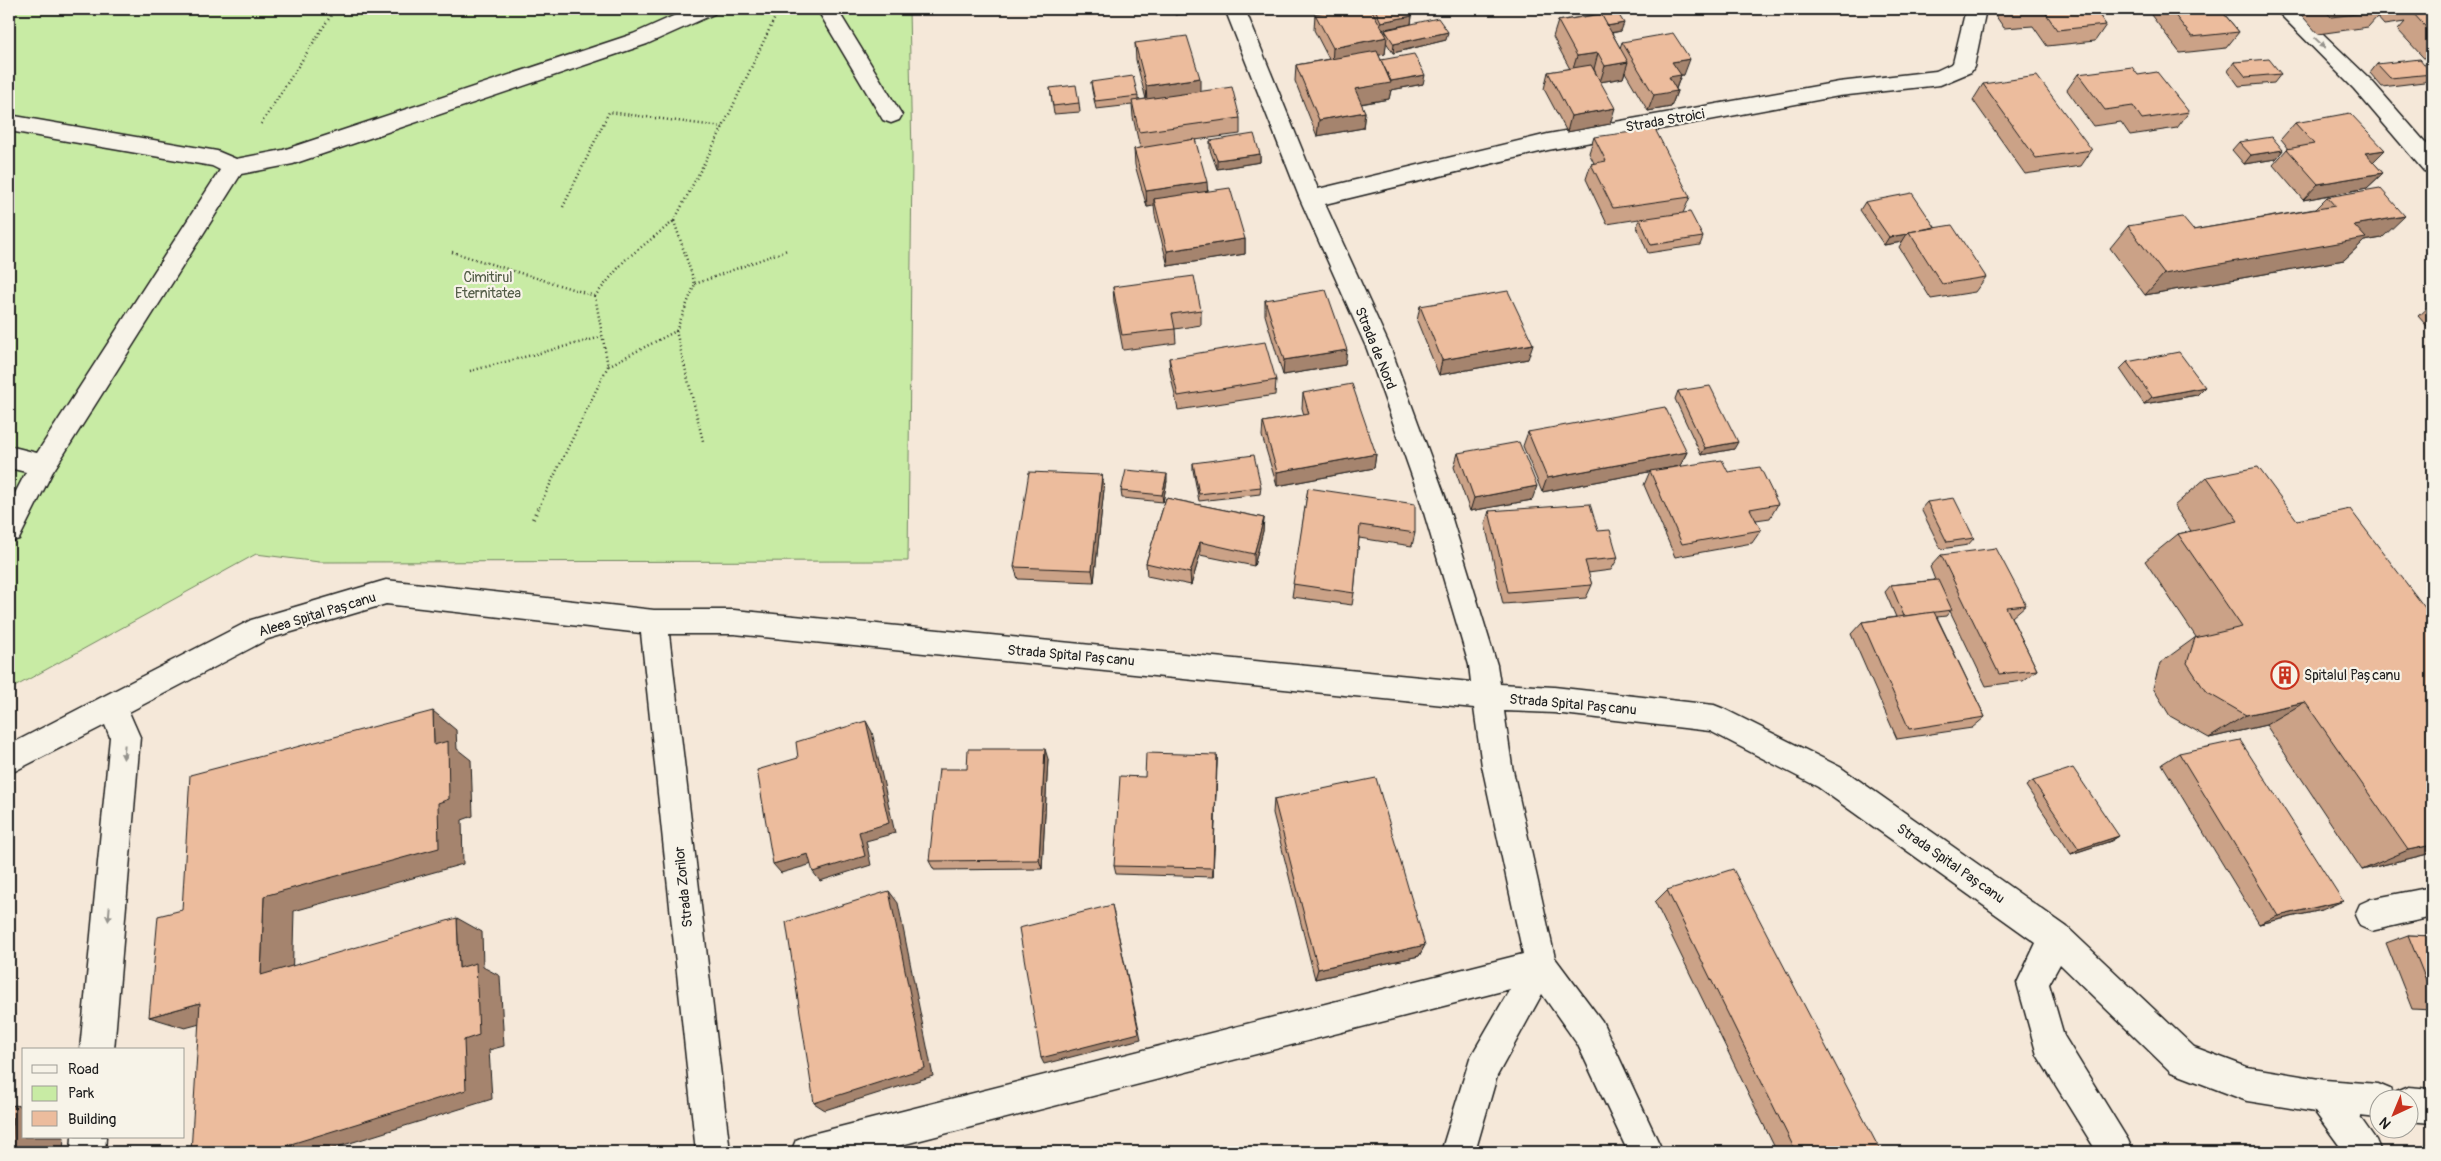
<svg xmlns="http://www.w3.org/2000/svg" width="2441" height="1161" viewBox="0 0 2441 1161" font-family="Pangolin,sans-serif">
<style>
.green{fill:#c8eba4;stroke:#728460}
.lines{fill:none;stroke-linecap:round;stroke-linejoin:round}
.minor-casing{stroke:#1c1c1c;stroke-width:3}
.path-far1{stroke:#1c1c1c;stroke-width:2.5;stroke-dasharray:1 3;stroke-linecap:butt}
.path{stroke:#1c1c1c;stroke-width:4;stroke-dasharray:1 4.5;stroke-linecap:butt}
.minor{fill:#f7f3e8;fill-rule:evenodd}
.wall{fill:#cba287;stroke:#1c1c1c;fill-rule:evenodd}
.shaded-wall{fill:#a5846e;stroke:#1c1c1c}
.building{fill:#ecbc9d;stroke:#1c1c1c}
.oneway{fill:#94928c}
.labels{text-anchor:middle;stroke-width:4.5;stroke-linejoin:round;paint-order:stroke}
.street-label{font-size:14px;fill:#1c1c1c;stroke:#f7f3e8}
.park-label{font-size:14px;fill:#505a45;stroke:#f7f3e8}
.poi-label{font-size:14px;fill:#1c1c1c;stroke:#f7f3e8;text-anchor:start}
</style>
<rect width="100%" height="100%" fill="#f5e8d9"/>
<filter id="ink" filterUnits="userSpaceOnUse"><feTurbulence type="fractalNoise" baseFrequency=".02" numOctaves="2"/><feDisplacementMap in="SourceGraphic" scale="10" xChannelSelector="R" yChannelSelector="G"/><feConvolveMatrix kernelMatrix="1 2 1 2 8 2 1 2 1" color-interpolation-filters="sRGB"/></filter>
<g filter="url(#ink)">
<polygon class="green" points="9,9 909,9 912,157 908,561 319,562 256,554 9,690"/>
<g class="lines">
<g class="minor-casing">
<g id="minor">
<polygon points="689,9 717,9 714,14 647,44 293,164 241,174 52,473 19,539 9,542 9,505 26,472 9,468 9,446 37,453 220,170 212,166 9,131 9,115 217,151 236,159 283,150 633,34"/>
<polygon points="817,9 837,9 902,115 899,120 891,123 883,120"/>
<polygon points="1225,9 1245,9 1318,189 1548,134 1839,82 1936,71 1953,63 1966,9 1986,9 1974,67 1971,72 1940,85 1839,96 1548,150 1325,204 1391,349 1445,496 1497,665 1500,684 1554,687 1714,705 1724,709 1840,767 2067,927 2194,1047 2247,1067 2325,1080 2378,1084 2390,1089 2394,1098 2396,1092 2408,1087 2432,1089 2432,1123 2408,1121 2408,1098 2378,1098 2378,1118 2359,1116 2376,1140 2381,1152 2344,1152 2315,1112 2247,1101 2171,1072 2060,964 2049,984 2064,1036 2128,1140 2133,1152 2097,1152 2037,1055 2017,983 2036,943 1818,787 1710,731 1554,713 1504,711 1512,766 1555,958 1602,1021 1663,1152 1628,1152 1578,1045 1542,994 1497,1076 1475,1152 1441,1152 1470,1058 1510,989 874,1152 791,1152 796,1140 808,1135 1523,954 1482,766 1474,708 734,634 669,634 730,1152 696,1152 641,633 386,604 268,639 129,712 140,737 114,1050 80,1050 110,737 105,725 9,774 9,745 251,620 386,580 654,610 734,610 1471,682 1469,665 1419,496 1367,349 1300,199"/>
<polygon points="2275,9 2297,9 2370,79 2432,150 2432,173 2424,171 2354,89"/>
<polygon points="2432,887 2432,917 2371,931 2360,926 2355,915 2360,904 2371,899"/>
<polygon points="72,1137 106,1137 105,1152 71,1152"/>
</g>
</g>
<g class="path-far1">
<polyline points="261,124 335,9"/>
<polyline points="563,207 609,112 723,127"/>
<polygon points="674,221 695,284 676,331 608,366 595,296 625,260"/>
<polyline points="674,221 723,127 779,9"/>
<polyline points="452,252 595,296"/>
<polyline points="695,284 787,250"/>
<polyline points="676,331 703,441"/>
<polyline points="470,371 602,337"/>
<polyline points="539,507 608,366"/>
</g>
<polyline class="path" points="533,519 539,506"/>
<use href="#minor" class="minor"/>
</g>
<g class="wall">
<path d="M1371 9H1409L1412 16 1411 24 1446 40 1393 53 1386 42 1385 54 1378 55 1381 60 1423 84 1391 90 1389 99 1361 104 1365 112 1363 128 1317 136 1295 81 1296 65 1329 59 1314 30 1315 14ZM1410 25 1385 30V34L1382 30Z"/>
<polygon points="1591,9 1615,9 1621,31 1612,33 1620,48 1622,42 1684,75 1681,75 1676,89 1677,91 1671,107 1648,111 1625,72 1623,78 1600,82 1594,69 1593,69 1610,124 1567,132 1544,89 1548,72 1570,69 1553,37 1558,21 1593,15 1590,11"/>
<polygon points="1991,9 2095,9 2106,25 2095,41 2047,46 2033,26 2004,28"/>
<polygon points="2155,9 2220,9 2239,32 2226,48 2180,53 2151,15"/>
<polygon points="2298,9 2432,9 2432,67 2398,30 2405,22 2384,25 2377,17 2368,27 2318,34 2297,10"/>
<polygon points="1135,43 1200,92 1240,118 1240,134 1195,140 1208,191 1245,239 1245,254 1168,266 1155,215 1154,206 1147,207 1135,165 1134,149 1140,148 1133,117 1132,105 1096,109 1092,90 1091,82 1138,96 1138,100 1146,99 1136,60"/>
<polygon points="2234,62 2281,74 2274,83 2239,86 2228,71"/>
<polygon points="2377,64 2432,74 2424,82 2382,87 2370,73"/>
<polygon points="2078,74 2138,75 2189,112 2177,128 2130,135 2121,122 2093,126 2067,90"/>
<polygon points="1983,84 2092,150 2081,166 2025,174 1973,100"/>
<polygon points="1050,88 1079,103 1080,112 1054,114"/>
<polygon points="2295,123 2385,150 2373,162 2383,173 2367,188 2303,200 2273,165 2287,149 2289,149 2281,139"/>
<polygon points="1594,137 1690,197 1683,213 1703,237 1700,245 1648,253 1637,227 1639,219 1607,224 1586,179 1591,164 1594,163 1589,153"/>
<polygon points="1210,141 1260,154 1260,162 1217,169 1210,150"/>
<polygon points="2239,142 2283,150 2276,159 2244,164 2232,150"/>
<polygon points="2327,197 2382,238 2364,241 2344,260 2145,295 2110,248 2128,226 2193,230 2315,209"/>
<polygon points="1865,202 1935,227 1986,277 1975,292 1931,299 1899,247 1902,242 1884,245 1860,210"/>
<polygon points="1113,287 1201,310 1201,325 1175,329 1176,343 1123,350 1114,302"/>
<polygon points="1265,300 1345,365 1283,375 1265,315"/>
<polygon points="2432,303 2432,332 2418,316"/>
<polygon points="1420,306 1528,359 1439,375 1417,321"/>
<polygon points="1169,358 1276,380 1275,395 1178,410 1170,372"/>
<polygon points="2127,362 2197,395 2144,404 2120,369"/>
<polygon points="1678,391 1734,449 1701,455 1675,399"/>
<polygon points="1303,393 1376,454 1374,468 1277,486 1262,436 1263,422 1304,415 1302,408"/>
<polygon points="1528,432 1687,452 1680,466 1542,492 1523,446"/>
<polygon points="1458,453 1532,500 1470,511 1454,467"/>
<polygon points="1193,463 1261,487 1260,494 1199,501 1193,470"/>
<polygon points="1650,471 1728,472 1778,504 1770,518 1756,520 1761,530 1752,543 1675,557 1644,485"/>
<polygon points="1102,475 1104,489 1094,582 1018,579 1014,567"/>
<polygon points="2207,477 2297,520 2432,617 2432,853 2362,870 2266,725 2209,738 2170,716 2153,688 2160,663 2196,637 2145,561 2178,534 2191,531 2174,506"/>
<polygon points="1167,481 1163,502 1122,498 1121,491"/>
<polygon points="1308,488 1415,533 1412,546 1359,538 1354,593 1352,605 1292,597"/>
<polygon points="1166,498 1264,518 1263,531 1254,566 1200,555 1191,585 1147,576 1146,563"/>
<polygon points="1927,502 1974,538 1968,545 1941,549 1921,509"/>
<polygon points="1489,511 1598,531 1618,558 1611,570 1588,573 1592,585 1586,598 1503,604 1485,524"/>
<polygon points="1941,555 2026,605 2012,617 2011,617 2037,670 2023,681 1986,686 1950,611 1946,616 1937,617 1985,717 1972,728 1897,739 1851,634 1862,622 1896,617 1885,592 1891,585 1935,580 1930,567"/>
<polygon points="2179,753 2322,910 2259,924 2162,764"/>
<polygon points="1217,755 1213,877 1116,874 1114,866 1145,777"/>
<polygon points="1048,759 1042,869 934,870 929,861 967,769"/>
<polygon points="2033,781 2119,836 2111,841 2071,854 2026,786"/>
<polygon points="1274,799 1425,945 1419,956 1315,979 1273,813"/>
<polygon points="1667,890 1881,1152 1777,1152 1655,902"/>
<polygon points="2408,935 2432,936 2432,1010 2412,1009 2386,943"/>
</g>
<g class="shaded-wall">
<polygon points="1175,9 1208,9 1208,10 1175,15"/>
<polygon points="1412,16 1411,24 1380,30 1381,22"/>
<polygon points="1624,23 1621,31 1604,34 1607,26"/>
<polygon points="1448,32 1446,40 1393,53 1394,44"/>
<polygon points="1387,37 1385,54 1332,65 1333,48"/>
<polygon points="1598,53 1594,69 1572,72 1577,56"/>
<polygon points="1690,59 1684,75 1681,75 1675,91 1677,91 1671,107 1648,111 1654,95 1672,62"/>
<polygon points="1628,62 1623,78 1600,82 1605,66"/>
<polygon points="1425,75 1423,84 1391,90 1389,99 1353,105 1355,89 1391,81"/>
<polygon points="1200,78 1200,95 1147,102 1146,86"/>
<polygon points="1615,108 1610,124 1567,132 1571,116"/>
<polygon points="1365,112 1363,128 1317,136 1319,120"/>
<polygon points="2283,150 2276,159 2244,164 2251,155"/>
<polygon points="2385,150 2369,166 2365,153"/>
<polygon points="1260,154 1260,162 1217,169 1217,160"/>
<polygon points="2383,173 2367,188 2303,200 2318,184"/>
<polygon points="1207,182 1208,197 1154,199 1154,206 1147,207 1146,191"/>
<polygon points="2405,216 2382,238 2364,241 2344,260 2145,295 2164,274 2354,225"/>
<polygon points="1907,234 1902,242 1884,245 1889,237"/>
<polygon points="1245,239 1245,254 1168,266 1167,251"/>
<polygon points="1533,344 1528,359 1439,375 1442,360"/>
<polygon points="1347,350 1345,365 1283,375 1284,360"/>
<polygon points="2205,387 2197,395 2144,404 2152,397"/>
<polygon points="1738,442 1734,449 1701,455 1705,448"/>
<polygon points="1687,452 1680,466 1542,492 1547,478"/>
<polygon points="1376,454 1374,468 1277,486 1277,472"/>
<polygon points="1167,474 1167,481 1163,502 1162,495"/>
<polygon points="1102,475 1104,489 1094,582 1092,570"/>
<polygon points="1537,486 1532,500 1470,511 1474,498"/>
<polygon points="1264,518 1263,531 1254,566 1254,554"/>
<polygon points="1200,542 1200,555 1191,585 1190,573"/>
<polygon points="2305,702 2266,725 2209,738 2246,715"/>
<polygon points="433,711 456,730 457,749 471,760 473,816 462,820 463,864 294,911 292,987 261,975 264,896 434,745"/>
<polygon points="866,721 872,732 895,833 866,841 871,865 820,881 813,872"/>
<polygon points="1045,749 1048,759 1042,869 1039,860"/>
<polygon points="1217,755 1217,765 1213,877 1213,868"/>
<polygon points="2119,836 2111,841 2071,854 2079,849"/>
<polygon points="2432,845 2432,853 2362,870 2408,850"/>
<polygon points="808,854 816,863 781,873 773,864"/>
<polygon points="889,891 898,903 933,1076 825,1110 814,1103"/>
<polygon points="2343,901 2322,910 2259,924 2278,916"/>
<polygon points="1112,905 1141,1039 1044,1064 1041,1058"/>
<polygon points="457,918 482,932 483,967 500,976 504,1046 489,1050 492,1099 321,1152 265,1152 464,1040 459,968"/>
<polygon points="1425,945 1419,956 1315,979 1318,969"/>
<polygon points="200,1003 234,1015 185,1028 149,1017"/>
<polygon points="15,1105 24,1107 24,1137 64,1137 63,1152 10,1152"/>
</g>
<g class="building">
<polygon points="1340,9 1371,9 1387,37 1333,48 1315,14"/>
<polygon points="1375,9 1409,9 1412,16 1381,22"/>
<polygon points="1596,9 1615,9 1624,23 1607,26 1601,14 1600,14"/>
<polygon points="2012,9 2095,9 2106,25 2057,30 2043,9 2014,12"/>
<polygon points="2170,9 2220,9 2239,32 2192,37"/>
<polygon points="2324,9 2380,9 2382,11 2331,17"/>
<polygon points="2432,11 2432,34 2413,13"/>
<polygon points="1601,14 1628,62 1605,66 1598,53 1577,56 1558,21"/>
<polygon points="1438,18 1448,32 1394,44 1385,30"/>
<polygon points="1673,33 1690,59 1672,62 1681,75 1669,77 1677,91 1654,95 1622,42"/>
<polygon points="1187,36 1200,78 1146,86 1135,43"/>
<polygon points="1377,51 1391,83 1355,89 1365,112 1319,120 1296,65"/>
<polygon points="1414,54 1425,75 1391,81 1381,60"/>
<polygon points="2269,59 2281,74 2246,77 2234,62"/>
<polygon points="2420,59 2432,74 2390,78 2377,64"/>
<polygon points="1591,65 1615,108 1571,116 1548,72"/>
<polygon points="2132,67 2138,75 2157,72 2189,112 2142,119 2133,106 2105,110 2078,74"/>
<polygon points="1133,76 1138,96 1095,101 1091,82"/>
<polygon points="2037,76 2092,150 2036,158 1983,84"/>
<polygon points="1076,85 1079,103 1053,106 1050,88"/>
<polygon points="1232,87 1240,118 1139,132 1132,101"/>
<polygon points="2350,113 2385,150 2365,153 2383,173 2318,184 2287,149 2314,144 2295,123"/>
<polygon points="1655,129 1690,197 1613,208 1591,164 1606,161 1594,137"/>
<polygon points="1254,134 1260,154 1217,160 1210,141"/>
<polygon points="2272,137 2283,150 2251,155 2239,142"/>
<polygon points="1195,139 1207,182 1146,191 1134,149"/>
<polygon points="1230,188 1245,239 1167,251 1154,199"/>
<polygon points="2380,188 2405,216 2354,225 2366,238 2164,274 2128,226 2182,217 2193,230 2335,206 2327,197"/>
<polygon points="1912,193 1935,227 1909,232 1907,234 1889,237 1865,202"/>
<polygon points="1690,212 1703,237 1651,245 1640,219"/>
<polygon points="1952,225 1986,277 1942,284 1909,232"/>
<polygon points="1194,276 1201,310 1172,314 1175,329 1122,335 1113,287"/>
<polygon points="1326,290 1347,350 1284,360 1265,300"/>
<polygon points="1508,291 1533,344 1442,360 1420,306"/>
<polygon points="1265,342 1276,380 1178,396 1169,358"/>
<polygon points="2179,352 2205,387 2152,397 2127,362"/>
<polygon points="1352,384 1376,454 1277,472 1263,422 1309,414 1303,393"/>
<polygon points="1710,386 1738,442 1705,448 1678,391"/>
<polygon points="1665,407 1687,452 1547,478 1528,432"/>
<polygon points="1519,442 1537,486 1474,498 1458,453"/>
<polygon points="1254,455 1261,487 1199,494 1193,463"/>
<polygon points="1722,460 1728,472 1760,467 1778,504 1750,509 1761,530 1682,544 1650,471"/>
<polygon points="2258,467 2297,520 2350,509 2432,617 2432,845 2408,850 2305,702 2246,715 2206,692 2187,663 2195,638 2242,627 2178,534 2238,521 2207,477"/>
<polygon points="1126,470 1167,474 1162,495 1121,491"/>
<polygon points="1029,472 1102,475 1092,570 1014,567"/>
<polygon points="1308,488 1415,504 1415,533 1360,525 1354,593 1293,584"/>
<polygon points="1166,498 1264,518 1254,554 1200,542 1190,573 1146,563"/>
<polygon points="1954,498 1974,538 1947,542 1927,502"/>
<polygon points="1590,504 1598,531 1610,530 1618,558 1585,561 1592,585 1508,592 1489,511"/>
<polygon points="1996,548 2026,605 2006,607 2037,670 1999,674 1941,555"/>
<polygon points="1938,580 1952,610 1904,616 1891,585"/>
<polygon points="1934,612 1985,717 1909,729 1862,622"/>
<polygon points="433,711 434,745 448,741 449,799 438,803 439,848 264,896 261,975 457,918 459,968 476,963 479,1035 464,1040 466,1090 265,1152 191,1152 200,1003 149,1017 158,916 182,910 190,775"/>
<polygon points="866,721 889,823 859,832 865,856 813,872 808,854 773,864 757,770 798,758 796,742"/>
<polygon points="2240,740 2343,901 2278,916 2179,753"/>
<polygon points="968,749 1045,749 1039,860 929,861 939,769 967,769"/>
<polygon points="1146,753 1217,755 1213,868 1114,866 1120,776 1145,777"/>
<polygon points="2073,768 2119,836 2079,849 2033,781"/>
<polygon points="1376,778 1425,945 1318,969 1274,799"/>
<polygon points="1733,869 1881,1152 1796,1152 1667,890"/>
<polygon points="889,891 925,1068 814,1103 786,922"/>
<polygon points="1112,905 1139,1033 1041,1058 1019,928"/>
<polygon points="2408,935 2432,936 2432,995"/>
<polygon points="15,1105 10,1152 9,1152 9,1107"/>
</g>
<defs><path id="oneway-solid" d="M-6-.8H1V-3.2L6.5 0L1 3.2V.8H-6Z" transform="scale(1.25)"/></defs>
<g class="oneway">
<use href="#oneway-solid" transform="translate(2320 43) rotate(44)"/>
<use href="#oneway-solid" transform="translate(124 752) rotate(95)"/>
<use href="#oneway-solid" transform="translate(109 914) rotate(95)"/>
</g>
</g>
<defs>
<g id="building-ring" transform="scale(1.4375)"><circle r="9.5" fill="#f7f3e8" stroke="#c8321e" stroke-width="1.5"/><path d="M-4-6H4V6H1V3H-1V6H-4ZM-2.5-4.3h1.7v1.8h-1.7ZM.8-4.3h1.7v1.8H.8ZM-2.5-1h1.7V.8h-1.7ZM.8-1h1.7V.8H.8Z" fill="#c8321e"/></g>
</defs>
<g fill-rule="evenodd">
<use href="#building-ring" x="2285" y="675"/>
</g>
<g class="labels">
<g class="street-label">
<text transform="translate(1665 120) rotate(-10)" y="5">Strada Stroici</text>
<text transform="translate(1376 348) rotate(68)" y="5">Strada de Nord</text>
<text transform="translate(317 614) rotate(-17)" y="5">Aleea Spital Pașcanu</text>
<text transform="translate(1071 655) rotate(5)" y="5">Strada Spital Pașcanu</text>
<text transform="translate(1573 704) rotate(5)" y="5">Strada Spital Pașcanu</text>
<text transform="translate(1951 863) rotate(35)" y="5">Strada Spital Pașcanu</text>
<text transform="translate(683 887) rotate(-96)" y="5">Strada Zorilor</text>
</g>
<g class="park-label">
<text x="488" y="282">Cimitirul<tspan x="488" dy="16">Eternitatea</tspan></text>
</g>
<g class="poi-label">
<text x="2304" y="680">Spitalul Pașcanu</text>
</g>
</g>
<rect width="2441" height="1161" fill="none" stroke="#f7f3e8" stroke-width="30"/>
<rect x="15" y="15" width="2411" height="1131" fill="none" stroke="#1c1c1c" stroke-width="2" filter="url(#ink)"/>
<rect x="22" y="1048" width="162" height="90" fill="#f7f3e8" stroke="#9f9d96"/>
<rect x="32" y="1065" width="25" height="8" fill="#f7f3e8" stroke="#9f9d96"/>
<text x="68" y="1074" font-size="15" fill="#1c1c1c">Road</text>
<rect x="32" y="1086" width="25" height="15" fill="#c8eba4" stroke="#9f9d96"/>
<text x="68" y="1098" font-size="15" fill="#1c1c1c">Park</text>
<rect x="32" y="1111" width="25" height="15" fill="#ecbc9d" stroke="#9f9d96"/>
<text x="68" y="1124" font-size="15" fill="#1c1c1c">Building</text>
<g transform="translate(2394 1114) rotate(224)"><circle r="24" fill="#f7f3e8" stroke="#9f9d96"/>
<path d="M0-4L9 19L0 12L-9 19Z" fill="#c8321e"/>
<text y="-8" font-size="14" font-weight="bold" text-anchor="middle" fill="#1c1c1c">N</text>
</g>
</svg>
